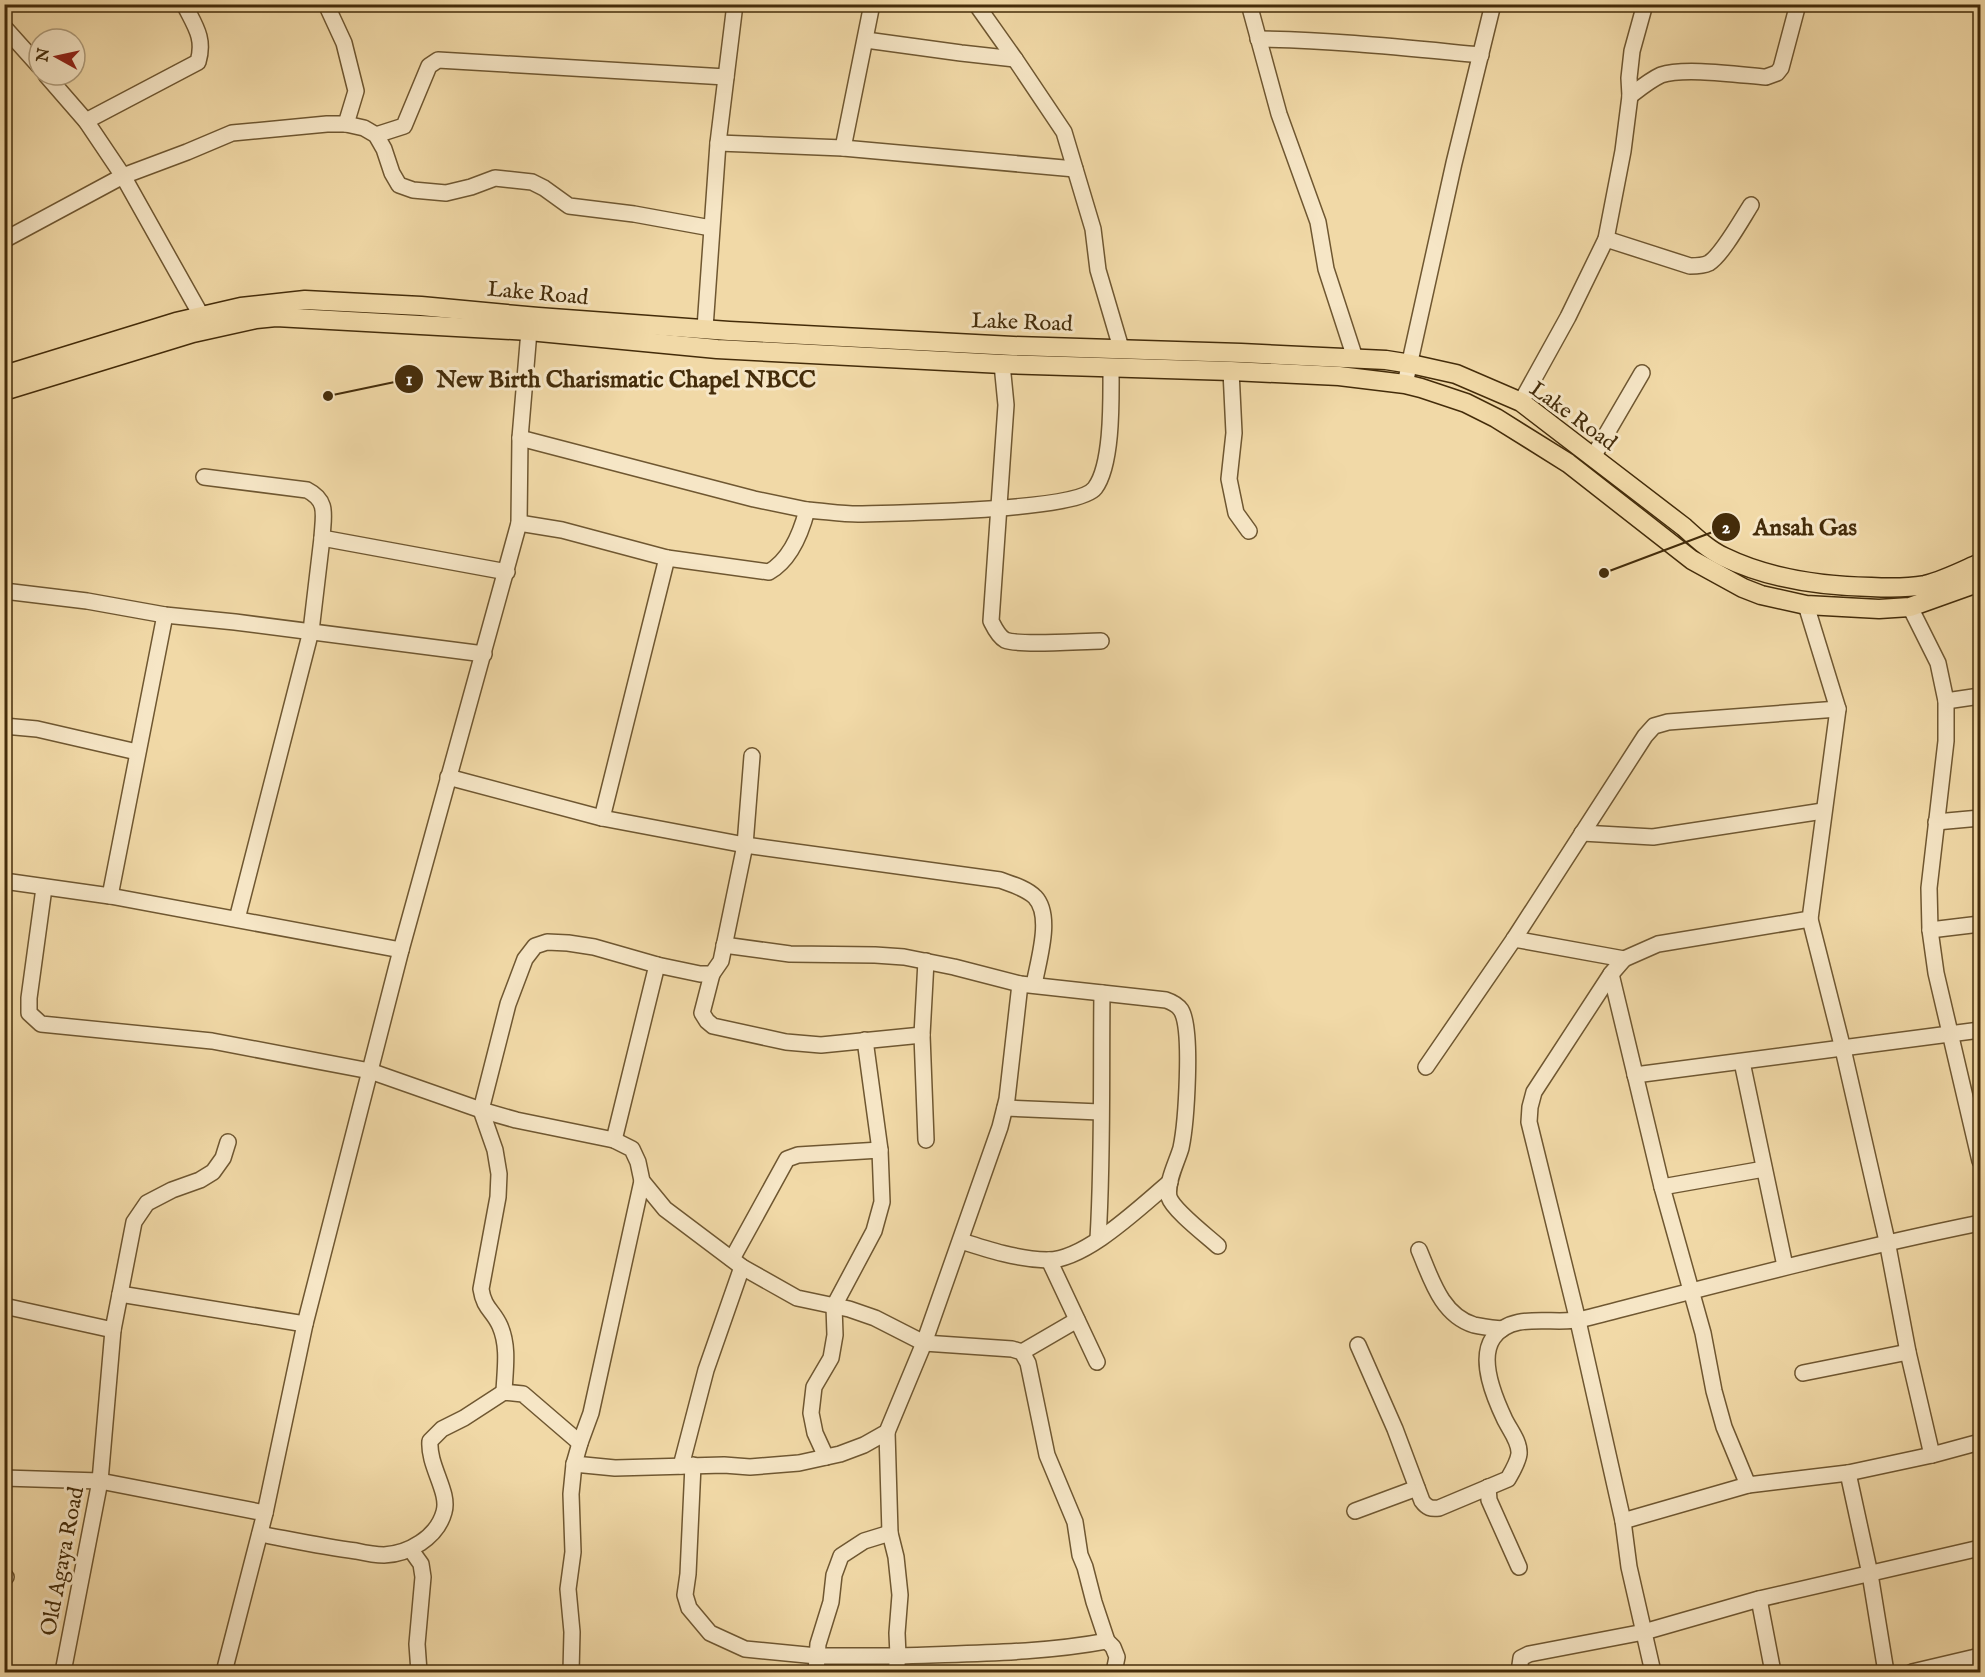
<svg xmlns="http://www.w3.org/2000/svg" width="1985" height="1677" viewBox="0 0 1985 1677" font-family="'IM FELL English',serif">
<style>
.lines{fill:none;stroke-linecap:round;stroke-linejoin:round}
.minor-casing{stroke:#6f5731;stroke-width:18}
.major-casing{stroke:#442c0a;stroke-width:21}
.minor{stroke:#f6e6c6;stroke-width:15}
.major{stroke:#f1d9a7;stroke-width:18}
.labels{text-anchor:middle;stroke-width:6;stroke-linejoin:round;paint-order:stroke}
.street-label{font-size:22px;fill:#442c0a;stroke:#f6e6c6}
.leader{fill:none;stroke:#442c0a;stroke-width:2}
.callout-dot{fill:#442c0a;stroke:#f6e6c6;stroke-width:2}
.mark-label{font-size:18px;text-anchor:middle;font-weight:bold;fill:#fff}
.callout-label{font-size:24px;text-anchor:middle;font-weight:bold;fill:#442c0a;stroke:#f6e6c6;stroke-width:6;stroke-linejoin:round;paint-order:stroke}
</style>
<rect width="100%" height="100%" fill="#f1d9a7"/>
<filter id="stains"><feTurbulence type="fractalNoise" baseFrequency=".00333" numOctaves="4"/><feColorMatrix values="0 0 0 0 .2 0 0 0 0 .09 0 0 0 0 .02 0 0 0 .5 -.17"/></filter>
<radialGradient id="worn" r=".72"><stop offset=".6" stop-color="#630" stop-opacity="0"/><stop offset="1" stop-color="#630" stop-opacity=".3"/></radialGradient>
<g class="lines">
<g class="minor-casing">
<g id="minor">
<polyline points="326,4 344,43 356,91 346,124"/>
<polyline points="976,4 1015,59 1064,132 1093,229 1098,270 1121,348"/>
<polyline points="1249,4 1279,114 1318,222 1326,269 1355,358"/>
<polyline points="4,27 39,66"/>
<path d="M1258 39C1332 40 1406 48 1481 55"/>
<polyline points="866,40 961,53 1015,59"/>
<polyline points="46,75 86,121 123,176 206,324"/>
<path d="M1630 96C1639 89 1650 80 1661 75 1684 67 1740 75 1766 77L1777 73 1781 68 1798 4"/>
<path d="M86 121 198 62C205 38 195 26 184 4"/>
<polyline points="376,135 404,126 429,66 438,60 726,77"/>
<polyline points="718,143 843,148 1075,169"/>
<polyline points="843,148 872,4"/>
<path d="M1606 239 1690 266C1697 266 1703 266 1709 263 1722 255 1742 219 1751 205"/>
<polyline points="4,240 123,176 187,152 232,133 327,124 346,124 364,128 376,135 384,149 392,173 399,185 413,190 446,193 471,187 495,178 532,182 544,188 569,206 634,214 711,228"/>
<polyline points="705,328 718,143 735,4"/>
<path d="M1002 364 1006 405 991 621C994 627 998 636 1005 640 1019 646 1082 641 1101 641"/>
<polyline points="1231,371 1234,433 1229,479 1236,513 1249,531"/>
<polyline points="1405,384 1454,163 1493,4"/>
<polyline points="1521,402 1568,317 1606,239 1623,151 1630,96 1629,78 1632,51 1645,4"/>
<polyline points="520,438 754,499 807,510"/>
<polyline points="1593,457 1642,373"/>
<path d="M204 477 307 490C329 501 323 516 322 538L507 572"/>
<path d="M519 523 562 530 667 558 769 572C790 560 801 533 807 510 824 511 841 514 858 514 893 513 1078 511 1095 488 1113 464 1111 397 1111 367"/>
<polyline points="4,591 87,601 165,615 235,622 484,654"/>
<polyline points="1910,607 1938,663 1946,701 1946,741 1929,888 1930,930 1936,973 1980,1161"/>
<polyline points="1946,701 1980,696"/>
<polyline points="4,726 37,729 137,752"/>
<path d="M448 777 602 818 745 845 1000 880C1011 884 1026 888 1035 897 1053 916 1038 961 1034 985"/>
<polyline points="602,818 667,558"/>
<polyline points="1936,822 1980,818"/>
<polyline points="1582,833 1653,837 1823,811"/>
<polyline points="4,881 110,896 401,950"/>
<polyline points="44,888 29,998 29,1013 41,1024 212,1041 370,1071 481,1110 516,1120 614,1140 632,1149 638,1162 642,1181 665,1209 742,1267 797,1298 849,1309 875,1318 924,1343 1012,1349 1022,1352 1028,1363 1047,1455 1075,1522 1080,1555 1085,1567 1094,1602 1107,1641 1113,1647 1117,1657 1114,1672"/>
<polyline points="110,896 165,615"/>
<polyline points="237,919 311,631 322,538"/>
<polyline points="1810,919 1843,1049 1887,1241 1908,1352 1932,1455"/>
<polyline points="1930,930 1980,924"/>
<polyline points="1514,939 1624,959"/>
<path d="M724 945 790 954 875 955 904 957 954 967 1020 984 1166 1000C1172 1002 1177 1004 1181 1010 1193 1029 1186 1124 1181 1148 1177 1162 1166 1182 1169 1197 1173 1210 1207 1236 1218 1246"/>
<polyline points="926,961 922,1035 926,1140"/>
<polyline points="712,974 702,1013 707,1021 713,1026 786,1042 821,1045 922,1035"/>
<polyline points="1611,974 1662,1187 1703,1333 1714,1391 1724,1427 1748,1485 1848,1473 1932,1455 1980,1442"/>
<polyline points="1742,1062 1785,1266"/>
<polyline points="1426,1067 1514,939 1645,736 1654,726 1668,722 1838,709"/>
<polyline points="1635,1075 1980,1030"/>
<polyline points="1005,1108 1100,1112"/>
<polyline points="614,1140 657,965 700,974 712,974 721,961 745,845 752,756"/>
<polyline points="1662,1187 1764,1169"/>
<path d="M1098 1239C1103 1157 1101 1075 1102 993"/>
<path d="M961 1241C989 1250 1017 1259 1047 1260 1085 1261 1141 1206 1170 1182"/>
<path d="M1419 1250C1431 1278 1441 1315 1474 1325 1483 1327 1493 1328 1502 1329"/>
<polyline points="732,1259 787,1159 798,1155 880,1150"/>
<polyline points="1049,1260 1097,1362"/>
<polyline points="120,1294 305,1324"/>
<polyline points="4,1306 113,1330"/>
<path d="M1358 1345 1395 1429 1422 1501C1427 1508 1431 1509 1439 1508L1508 1479C1512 1472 1518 1462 1519 1454 1520 1442 1510 1430 1505 1420 1495 1399 1478 1360 1493 1338 1513 1310 1555 1326 1583 1319 1715 1285 1847 1250 1980 1223"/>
<polyline points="1022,1352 1077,1320"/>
<polyline points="1803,1373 1908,1352"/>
<path d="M504 1392C505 1369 509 1347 500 1326 493 1310 484 1309 481 1289L498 1197 499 1174 495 1150 481 1110 508 1004 525 959 535 946 547 942 568 943 594 947 657 965"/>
<path d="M887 1432 890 1533 896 1557 900 1595 897 1633 898 1656C967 1653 1038 1654 1107 1641"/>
<polyline points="826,1457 815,1433 811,1413 814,1387 831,1358 835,1335 834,1306 874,1231 882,1202 880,1150 865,1040"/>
<polyline points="574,1464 615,1468 724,1465 750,1467 799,1463 840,1454 864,1445 887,1432 924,1343 1000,1127 1007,1099 1020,984"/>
<polyline points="693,1465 688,1574 685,1595 689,1608 710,1633 745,1649 817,1656 898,1656 896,1672"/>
<polyline points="681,1466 706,1370 742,1267"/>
<polyline points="1848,1473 1870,1574 1886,1672"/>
<polyline points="4,1478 100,1481 265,1513"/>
<polyline points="1488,1487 1489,1500 1519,1567"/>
<polyline points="1355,1511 1417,1488"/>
<polyline points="1623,1521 1748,1485"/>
<path d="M260 1534C292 1540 324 1547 356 1551 365 1553 375 1555 384 1555 408 1554 437 1538 444 1512 450 1492 428 1466 430 1441L442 1429 464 1418 504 1392 523 1394 580 1443"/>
<polyline points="411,1550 421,1564 423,1577 417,1644 419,1672"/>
<polyline points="4,1575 6,1577"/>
<polyline points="1759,1599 1773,1672"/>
<polyline points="63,1672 100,1481 113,1330 134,1222 147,1203 172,1190 200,1180 213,1172 223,1158 228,1142"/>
<polyline points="224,1672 265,1513 305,1324 401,950 519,523 520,438 529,331"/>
<polyline points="571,1672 572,1632 568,1589 573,1552 571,1494 574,1464 580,1443 591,1413 642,1181"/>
<polyline points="816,1672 818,1644 831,1602 834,1575 841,1556 864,1541 890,1533"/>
<polyline points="1519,1672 1521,1658 1529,1654 1644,1632 1759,1599 1980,1548"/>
<polyline points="1653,1672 1629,1567 1623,1521 1578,1321 1529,1122 1530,1107 1534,1092 1611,974 1624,959 1658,944 1810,919 1838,709 1806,605"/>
<polyline points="1912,1672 1980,1656"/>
</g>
</g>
<g class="major-casing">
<g id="major">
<path d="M4 375 176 322 241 307 305 300 421 306 538 317 729 331 1013 346 1241 353 1386 360 1411 364 1456 374 1521 402 1684 527C1696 538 1709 550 1724 557 1769 579 1821 586 1871 587 1888 588 1908 588 1925 585 1945 580 1962 571 1980 563"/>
<polyline points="4,391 193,333 256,319 276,317 529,331 717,349 1002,364 1231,371 1339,376 1405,384 1421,388 1466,403 1496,418 1568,463 1692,560 1743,588 1761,595 1806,605 1879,609 1910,607 1980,582"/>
</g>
</g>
<use href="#minor" class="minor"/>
<use href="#major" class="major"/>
</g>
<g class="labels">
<g class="street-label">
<text transform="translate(538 292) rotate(5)" y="8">Lake Road</text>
<text transform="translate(1022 321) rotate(2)" y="8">Lake Road</text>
<text transform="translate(1574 415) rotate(36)" y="8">Lake Road</text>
<text transform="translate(61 1561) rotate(-79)" y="8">Old Agaya Road</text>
</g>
</g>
<path class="leader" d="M328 396L409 379M1604 573L1726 527"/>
<g class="callout-dot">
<circle cx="328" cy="396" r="6"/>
<circle cx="1604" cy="573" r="6"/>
<circle cx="409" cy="379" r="15"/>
<circle cx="1726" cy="527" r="15"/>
</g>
<g class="mark-label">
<text x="409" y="385">1</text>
<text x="1726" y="533">2</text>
</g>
<g class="callout-label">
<text x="626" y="387">New Birth Charismatic Chapel NBCC</text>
<text x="1805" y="535">Ansah Gas</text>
</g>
<rect width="1985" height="1677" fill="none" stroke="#f1d9a7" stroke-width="24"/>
<rect x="6" y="6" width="1973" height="1665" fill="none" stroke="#442c0a" stroke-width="3"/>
<rect x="12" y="12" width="1961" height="1653" fill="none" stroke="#442c0a" stroke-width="1.5"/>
<g transform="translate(57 57) rotate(278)"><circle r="28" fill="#f6e6c6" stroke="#af9c7b" stroke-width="1.5"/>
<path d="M0-4.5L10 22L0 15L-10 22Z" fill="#8f2418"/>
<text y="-9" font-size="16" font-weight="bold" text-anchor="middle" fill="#442c0a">N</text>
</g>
<rect width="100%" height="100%" filter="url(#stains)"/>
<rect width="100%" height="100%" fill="url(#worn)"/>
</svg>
